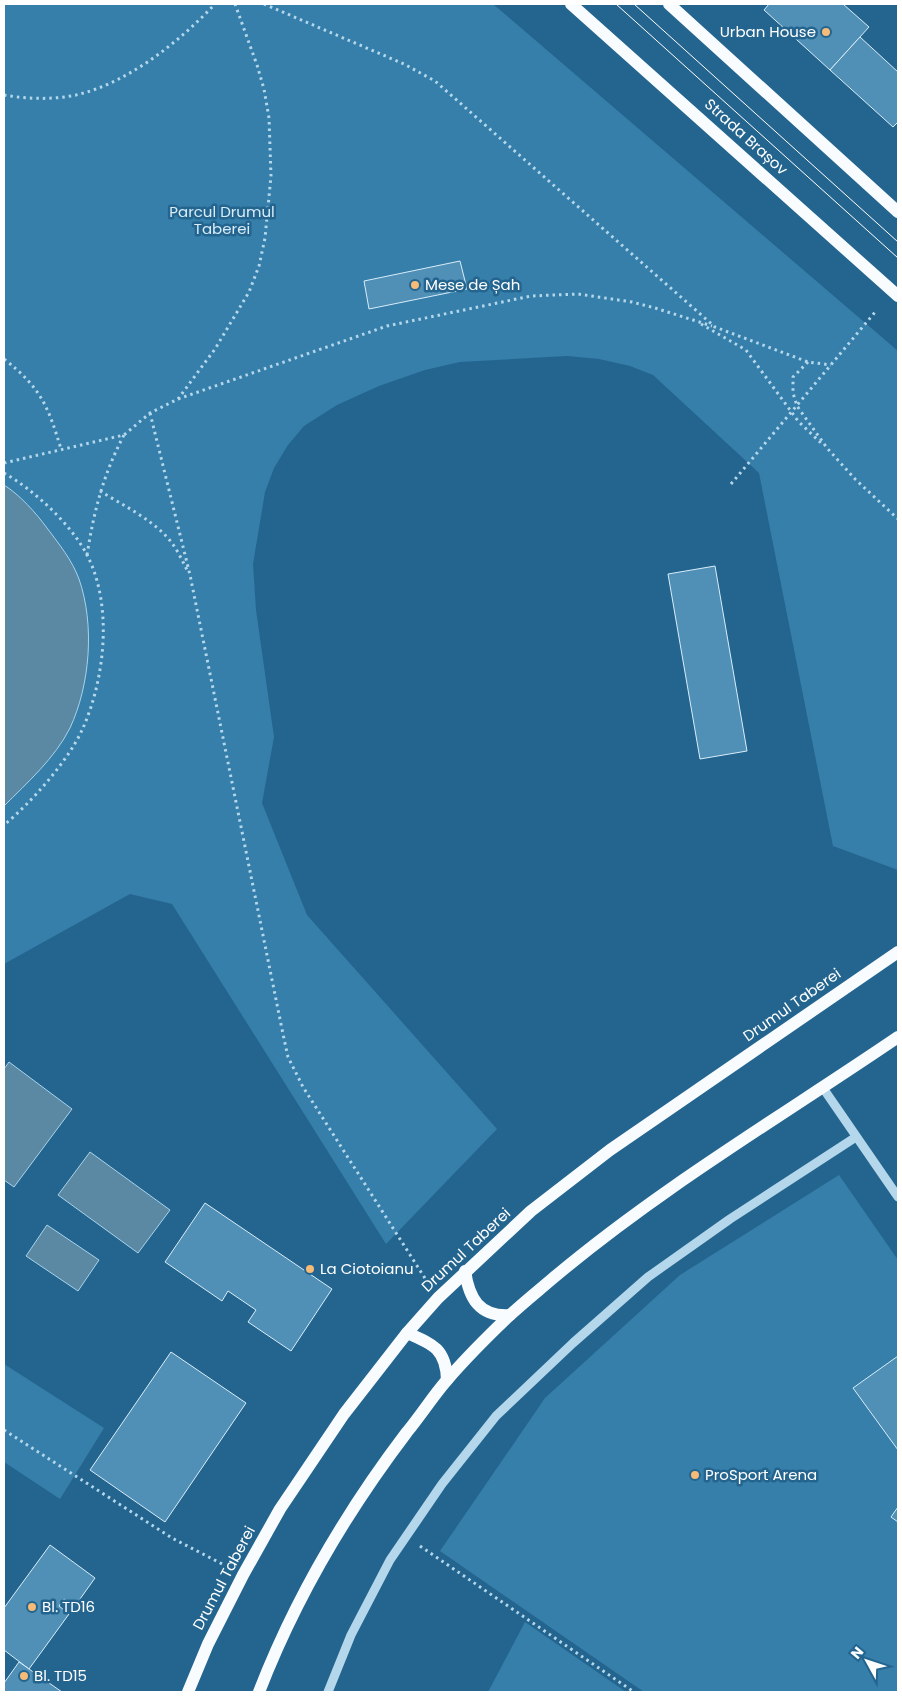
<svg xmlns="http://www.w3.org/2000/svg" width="902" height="1696" viewBox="0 0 902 1696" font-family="Poppins,sans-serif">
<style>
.green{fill:#357faa}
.water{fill:#5b88a3;stroke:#a8d4ec}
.building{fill:#5090b7;stroke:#d9edf9}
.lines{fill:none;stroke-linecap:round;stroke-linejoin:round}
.path{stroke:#b4d7eb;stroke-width:3;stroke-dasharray:2.5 4;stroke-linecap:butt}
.minor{stroke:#b4d7eb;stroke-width:9}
.major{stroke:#f9fcff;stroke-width:12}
.tram{stroke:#fff;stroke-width:1}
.poi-dot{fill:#f6bb78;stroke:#24658f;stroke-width:2}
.labels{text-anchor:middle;stroke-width:5;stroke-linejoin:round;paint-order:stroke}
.poi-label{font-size:15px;fill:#fff;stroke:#24658f;text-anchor:start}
.street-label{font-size:15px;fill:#fff;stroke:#24658f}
.park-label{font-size:15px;fill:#d9edf9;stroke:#24658f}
</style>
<rect width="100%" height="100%" fill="#24658f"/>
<g class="green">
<polygon points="4,4 493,4 898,351 898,870 833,846 759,473 653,375 630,366 599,359 567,356 460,362 425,370 379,386 337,405 304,426 288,445 274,468 265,492 253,564 256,610 274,737 262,803 307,915 497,1129 386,1244 172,904 130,894 4,964"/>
<polygon points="839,1175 898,1260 898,1692 644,1692 440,1551 545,1398 680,1275"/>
<polygon points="4,1364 104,1428 60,1499 4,1462"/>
<polygon points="525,1622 626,1692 488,1692"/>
</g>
<g class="water">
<path d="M4 485C20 495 36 513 47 528 59 544 72 560 79 579 95 625 90 685 70 728 55 758 27 783 4 806Z"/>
<polygon points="9,1062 72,1109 14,1187 4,1180 4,1069"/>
<polygon points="90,1152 170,1210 138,1253 58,1195"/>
<polygon points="47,1225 99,1260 78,1291 26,1256"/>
</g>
<g class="building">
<polygon points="769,4 843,4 869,27 830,70 764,10"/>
<polygon points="860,37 898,72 898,122 893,127 830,70"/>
<polygon points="460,261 467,289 369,309 364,281"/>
<polygon points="715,566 747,751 700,759 668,574"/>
<polygon points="205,1203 332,1289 291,1351 248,1322 256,1310 228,1291 222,1301 165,1262"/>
<polygon points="171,1352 246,1403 165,1522 90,1470"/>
<polygon points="898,1356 898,1450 853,1388"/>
<polygon points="898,1507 898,1522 891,1517"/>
<polygon points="50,1545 95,1578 75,1606 64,1599 59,1606 69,1614 29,1669 4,1650 4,1608"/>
<polygon points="19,1662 29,1669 62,1692 4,1692 4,1683"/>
</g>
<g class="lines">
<g class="path">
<polyline points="264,4 404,64 435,81 715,327 808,362 831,365"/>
<path d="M4 95C27 99 52 100 76 95 128 83 179 42 215 4"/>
<polyline points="701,324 746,350 798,421 821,443"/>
<path d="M4 359C41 388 48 406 61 449"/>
<polyline points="808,362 793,377 793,393 797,406 827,448 855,479 898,519"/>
<polyline points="178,399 387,326 531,296 578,294 632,302 655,308 712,326"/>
<polyline points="150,413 190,575 283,1034 288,1057 303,1087 428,1283"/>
<polyline points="4,463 124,435 150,413 178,399 215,349 249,292 259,266 265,238 271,176 269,118 264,89 257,65 235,4"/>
<path d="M4 473C34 490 71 524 87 555 113 605 105 678 83 728 69 760 31 803 4 825"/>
<polyline points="731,484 876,311"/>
<path d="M100 491C121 504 149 518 166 536 175 545 181 558 187 570"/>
<path d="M87 555C94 511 103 475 124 435"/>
<polyline points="4,1430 172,1538 226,1566"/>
<polyline points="420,1546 634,1692"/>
</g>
<g class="minor">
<polyline points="823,1088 898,1197"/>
<polyline points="328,1692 351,1635 390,1560 442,1484 496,1416 573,1343 648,1277 730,1219 856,1137"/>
</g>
<g class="major">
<polyline points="571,4 898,296"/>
<polyline points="669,4 898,212"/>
<path d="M465 1271C469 1298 479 1317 510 1315"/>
<path d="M407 1333C433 1344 446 1349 447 1380"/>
<polyline points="188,1692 208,1644 243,1575 280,1509 344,1414 407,1333 438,1298 531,1211 610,1150 898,952"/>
<path d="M259 1692C295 1599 347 1511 407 1432 421 1415 433 1396 447 1380 466 1358 488 1336 509 1316 523 1303 538 1291 552 1279 660 1188 782 1116 898 1037"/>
</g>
<g class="tram">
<polyline points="616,4 898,258"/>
<polyline points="634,4 898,242"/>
</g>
</g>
<g class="poi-dot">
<circle cx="826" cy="32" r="5"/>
<circle cx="415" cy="285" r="5"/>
<circle cx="310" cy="1269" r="5"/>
<circle cx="695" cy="1475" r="5"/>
<circle cx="32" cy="1607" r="5"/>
<circle cx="24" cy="1676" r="5"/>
</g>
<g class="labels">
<g class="poi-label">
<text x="816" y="37" text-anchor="end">Urban House</text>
<text x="425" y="290">Mese de Șah</text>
<text x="320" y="1274">La Ciotoianu</text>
<text x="705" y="1480">ProSport Arena</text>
<text x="42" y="1612">Bl. TD16</text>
<text x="34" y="1681">Bl. TD15</text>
</g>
<g class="street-label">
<text transform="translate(746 137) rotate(42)" y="5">Strada Brașov</text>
<text transform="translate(792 1005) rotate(-35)" y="5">Drumul Taberei</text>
<text transform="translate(466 1250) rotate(-43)" y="5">Drumul Taberei</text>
<text transform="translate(224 1578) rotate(-62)" y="5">Drumul Taberei</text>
</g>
<g class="park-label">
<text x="222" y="217">Parcul Drumul<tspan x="222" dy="17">Taberei</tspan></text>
</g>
</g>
<rect width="902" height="1696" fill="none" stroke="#ffffff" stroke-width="10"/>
<g transform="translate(867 1661) rotate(310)" stroke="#24658f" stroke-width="4" paint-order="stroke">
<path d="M0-4L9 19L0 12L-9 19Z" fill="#ffffff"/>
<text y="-8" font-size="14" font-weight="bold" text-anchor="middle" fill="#ffffff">N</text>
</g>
</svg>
